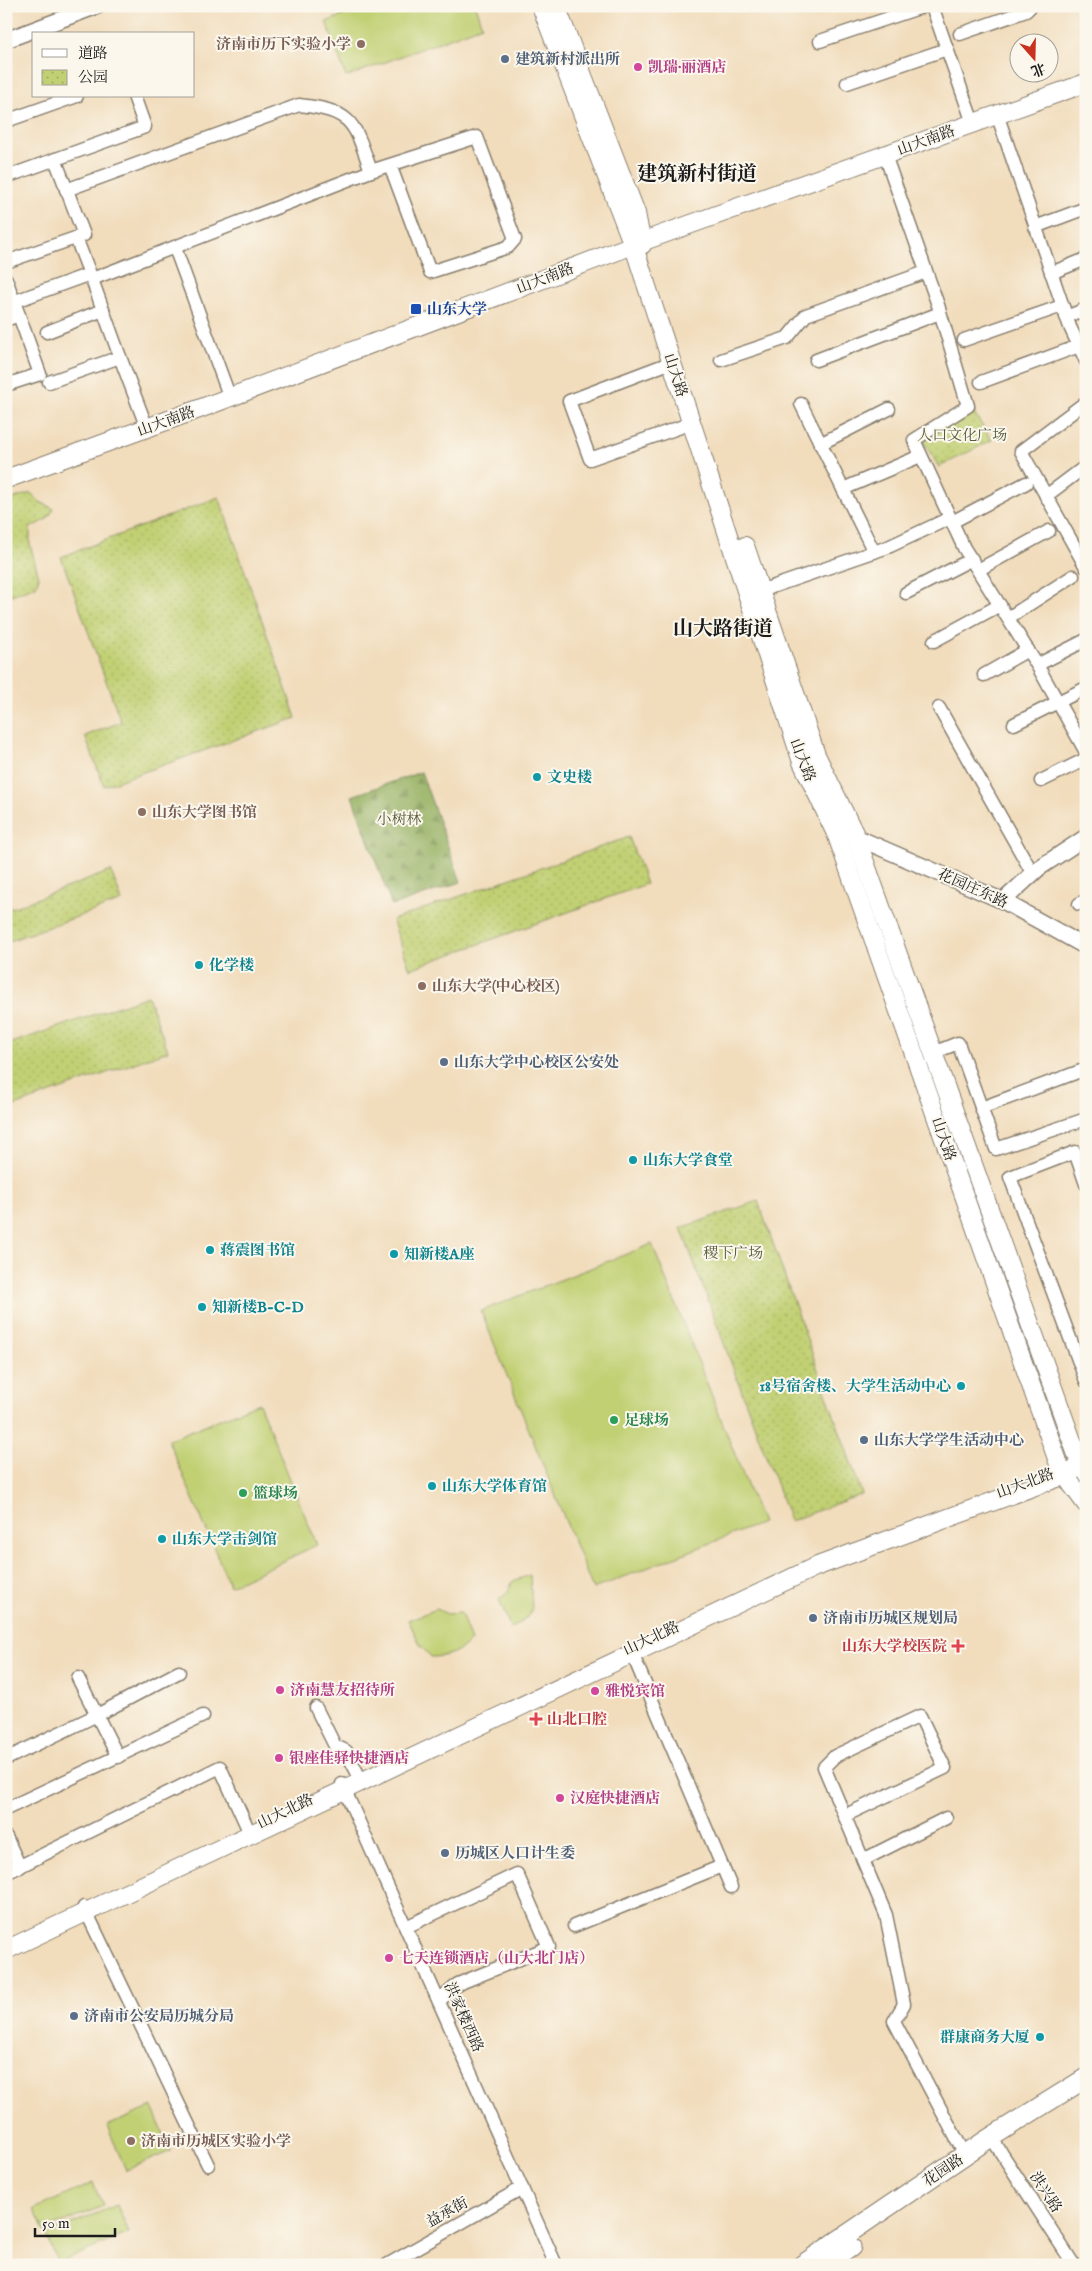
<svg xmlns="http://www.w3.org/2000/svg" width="1092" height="2271" viewBox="0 0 1092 2271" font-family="'IM FELL English','Noto Serif SC',serif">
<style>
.grass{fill:#c1d073;stroke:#6e7648}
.forest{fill:url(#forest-firs);stroke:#5a6740}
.park{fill:url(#park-dots);stroke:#6e7648}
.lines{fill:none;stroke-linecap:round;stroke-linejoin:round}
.minor-casing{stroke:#867c6c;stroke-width:15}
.tertiary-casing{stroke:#867c6c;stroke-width:18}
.secondary-casing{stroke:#867c6c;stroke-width:20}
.primary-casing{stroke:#867c6c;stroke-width:21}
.minor{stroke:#fff;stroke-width:12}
.tertiary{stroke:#fff;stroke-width:15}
.secondary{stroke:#fff;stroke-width:18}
.primary{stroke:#fff;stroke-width:19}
.education-dot{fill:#8d6e63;stroke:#fbf7ec;stroke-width:2}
.service-dot{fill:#5c6f8a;stroke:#fbf7ec;stroke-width:2}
.hotel-dot{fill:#d1479c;stroke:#fbf7ec;stroke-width:2}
.transit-dot{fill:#1a4fb4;stroke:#fbf7ec;stroke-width:2}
.culture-dot{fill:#0f9aa8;stroke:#fbf7ec;stroke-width:2}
.leisure-dot{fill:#2e9e5b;stroke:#fbf7ec;stroke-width:2}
.health-dot{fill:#e0444e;stroke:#fbf7ec;stroke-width:2}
.labels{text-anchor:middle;stroke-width:4;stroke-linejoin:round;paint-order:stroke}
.education-label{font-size:15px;font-weight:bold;fill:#785e54;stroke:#fbf7ec;text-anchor:start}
.service-label{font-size:15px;font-weight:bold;fill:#4e5e75;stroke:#fbf7ec;text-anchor:start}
.hotel-label{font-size:15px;font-weight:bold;fill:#b23c85;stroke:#fbf7ec;text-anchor:start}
.street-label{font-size:15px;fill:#1c1c1c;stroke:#fbf7ec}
.transit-label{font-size:15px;font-weight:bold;fill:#164399;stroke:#fbf7ec;text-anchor:start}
.park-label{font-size:15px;fill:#565b3a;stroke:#fbf7ec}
.culture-label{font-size:15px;font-weight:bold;fill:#0d838f;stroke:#fbf7ec;text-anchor:start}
.leisure-label{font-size:15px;font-weight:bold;fill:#27864d;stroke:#fbf7ec;text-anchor:start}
.health-label{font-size:15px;font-weight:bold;fill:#be3a42;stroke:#fbf7ec;text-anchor:end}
.district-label{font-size:20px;font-weight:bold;fill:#1c1c1c;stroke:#fbf7ec}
</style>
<defs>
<pattern id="forest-firs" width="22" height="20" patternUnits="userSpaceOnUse" patternTransform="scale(1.25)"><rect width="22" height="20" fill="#98b265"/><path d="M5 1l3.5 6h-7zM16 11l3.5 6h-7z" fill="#829857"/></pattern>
<pattern id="park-dots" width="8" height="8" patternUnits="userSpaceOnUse" patternTransform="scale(1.25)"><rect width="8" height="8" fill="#c1d073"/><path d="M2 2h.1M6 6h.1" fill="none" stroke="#a5b263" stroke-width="1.8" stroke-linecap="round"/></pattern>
</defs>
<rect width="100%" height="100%" fill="#fbf7ec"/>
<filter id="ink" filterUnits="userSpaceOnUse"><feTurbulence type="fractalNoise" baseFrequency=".02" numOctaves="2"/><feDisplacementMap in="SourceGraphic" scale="10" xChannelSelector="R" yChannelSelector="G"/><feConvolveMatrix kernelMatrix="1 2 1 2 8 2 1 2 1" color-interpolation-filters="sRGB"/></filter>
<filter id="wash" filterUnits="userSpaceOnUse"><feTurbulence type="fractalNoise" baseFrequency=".0096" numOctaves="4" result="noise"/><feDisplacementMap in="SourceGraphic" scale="20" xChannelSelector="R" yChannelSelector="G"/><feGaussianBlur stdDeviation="1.12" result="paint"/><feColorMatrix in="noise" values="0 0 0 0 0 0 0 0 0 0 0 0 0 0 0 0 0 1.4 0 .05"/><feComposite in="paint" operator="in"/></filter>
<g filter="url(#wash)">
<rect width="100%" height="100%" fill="#f1dcbb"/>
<g class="grass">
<polygon points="368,6 475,6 482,26 346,77 326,22"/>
<polygon points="652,1244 762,1523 593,1589 481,1311"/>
<polygon points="259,1403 317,1545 230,1586 168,1440"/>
<polygon points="530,1575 532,1608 530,1615 511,1629 499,1600 507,1593 513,1581"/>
<path d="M437 1609 447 1614 461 1613 471 1641C460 1652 447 1657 431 1657L421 1646 408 1620Z"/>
<polygon points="152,2107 171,2151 126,2170 107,2126"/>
<polygon points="93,2183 103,2206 44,2231 34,2209"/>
<polygon points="117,2205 129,2233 58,2263 46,2234"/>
</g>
<polygon class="forest" points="421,772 461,882 392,906 352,796"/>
<g class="park">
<polygon points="971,409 992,440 939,467 922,439"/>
<polygon points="31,493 40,502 54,509 47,519 30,528 30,544 39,577 36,586 6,597 6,501"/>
<polygon points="219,497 296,718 104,786 85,736 121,722 61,557"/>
<polygon points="629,837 646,884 410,969 392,920"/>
<polygon points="111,871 122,901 6,942 6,910"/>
<polygon points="148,996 168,1051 6,1109 6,1045"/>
<polygon points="758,1201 862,1494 790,1521 681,1228"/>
</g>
</g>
<g filter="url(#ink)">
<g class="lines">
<g class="minor-casing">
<g id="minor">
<polyline points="932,6 973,123"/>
<polyline points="960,34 1026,11 1031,6"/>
<polyline points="820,41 925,6"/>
<polyline points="847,83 947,49"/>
<polyline points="997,114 1070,327 1086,361"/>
<polyline points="6,121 77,96"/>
<polyline points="885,155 938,305 968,406 914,440 964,548 1037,665 1086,752"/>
<polyline points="371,171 477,137 515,239 508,247 430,272 390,165"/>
<polyline points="6,177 145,127 134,96"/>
<path d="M66 190 299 105C354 111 354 123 371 171L92 279"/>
<polyline points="1035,227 1086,208"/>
<polyline points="175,248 230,398"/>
<polyline points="6,262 84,235 55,159"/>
<polyline points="1051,273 1086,259"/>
<polyline points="6,279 40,374 6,385"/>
<polyline points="21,299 90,274 76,238"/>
<polyline points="1066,317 1086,309"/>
<polyline points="6,320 19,315"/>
<polyline points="47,332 103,310"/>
<polyline points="964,340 1062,306"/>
<polyline points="120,357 147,428"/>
<polyline points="721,360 787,338 806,315 926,272"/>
<polyline points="816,360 940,313"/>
<polyline points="672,362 569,401 590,459 692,423"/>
<polyline points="49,382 120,357 90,274"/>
<polyline points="981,382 1079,346"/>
<polyline points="1086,402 1021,451 1086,567"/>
<polyline points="801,404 874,552"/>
<polyline points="820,444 889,409"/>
<polyline points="843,489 918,457"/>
<polyline points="1046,496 1086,466"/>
<polyline points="952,522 1026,483"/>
<polyline points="978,570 1049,531"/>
<polyline points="760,591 888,547 950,518"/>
<polyline points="906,593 972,559"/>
<polyline points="1008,618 1073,576"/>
<polyline points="934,641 1000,605"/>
<polyline points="1037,665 1086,640"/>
<polyline points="984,675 1028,650"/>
<polyline points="939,708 1033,874"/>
<polyline points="1014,724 1086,688"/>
<polyline points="1041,781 1086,759"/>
<polyline points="1079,904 1086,900"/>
<polyline points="933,1053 958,1043 996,1149 1086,1119"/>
<polyline points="981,1108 1086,1069"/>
<polyline points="1086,1184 1075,1152 1010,1177 1086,1381"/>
<polyline points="1085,1447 1086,1446"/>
<polyline points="632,1653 731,1887"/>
<polyline points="78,1678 118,1757"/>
<polyline points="316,1708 335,1746 346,1751 359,1776"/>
<polyline points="97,1715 179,1672"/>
<polyline points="6,1759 101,1713"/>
<polyline points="342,1784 556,2265"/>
<polyline points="6,1809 203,1716"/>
<polyline points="844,1816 945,1768 920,1716 835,1756 824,1767 886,1915 904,2004 894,2021 965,2155"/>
<polyline points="6,1837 20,1867"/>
<polyline points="863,1860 946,1818"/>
<polyline points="6,1873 220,1767 248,1829"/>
<polyline points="84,1907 208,2165"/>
<polyline points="574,1926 722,1866"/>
<polyline points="406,1927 517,1874 549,1947 458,1984 439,2001"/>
<polyline points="991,2137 1074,2265"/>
<polyline points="387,2265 522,2188"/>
</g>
</g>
<g class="tertiary-casing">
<g id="tertiary">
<polyline points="6,40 97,6"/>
<polyline points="856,837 1003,901 1086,947"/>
<polyline points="1003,901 1039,868 1086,837"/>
</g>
</g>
<g class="secondary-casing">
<g id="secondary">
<polyline points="541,6 635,250 802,762 837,836 1061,1470 1086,1504"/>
<polyline points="556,6 636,213 642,245"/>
<polyline points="6,479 199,409 641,242 1086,83"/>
<polyline points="745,546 816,755 856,837 1081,1466 1086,1472"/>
<polyline points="6,1950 815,1567 1065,1475 1074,1470"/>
</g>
</g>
<g class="primary-casing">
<g id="primary">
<polyline points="802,2265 985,2141 1086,2078"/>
<polyline points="825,2265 851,2247"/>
</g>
</g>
<use href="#minor" class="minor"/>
<use href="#tertiary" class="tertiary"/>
<use href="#secondary" class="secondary"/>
<use href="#primary" class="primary"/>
</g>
</g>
<g class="education-dot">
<circle cx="361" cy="44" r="5"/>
<circle cx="142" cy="812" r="5"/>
<circle cx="422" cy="986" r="5"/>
<circle cx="131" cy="2141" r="5"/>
</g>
<g class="service-dot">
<circle cx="505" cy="59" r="5"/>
<circle cx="444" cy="1062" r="5"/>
<circle cx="864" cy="1440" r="5"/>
<circle cx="813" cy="1618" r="5"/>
<circle cx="445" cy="1853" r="5"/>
<circle cx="74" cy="2016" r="5"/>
</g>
<g class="hotel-dot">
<circle cx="638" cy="67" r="5"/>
<circle cx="280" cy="1690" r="5"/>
<circle cx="595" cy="1691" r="5"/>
<circle cx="279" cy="1758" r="5"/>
<circle cx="560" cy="1798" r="5"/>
<circle cx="389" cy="1958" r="5"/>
</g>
<rect class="transit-dot" x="410" y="303" width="12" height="12" rx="2.5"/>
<g class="culture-dot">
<circle cx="537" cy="777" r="5"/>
<circle cx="199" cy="965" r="5"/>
<circle cx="633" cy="1160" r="5"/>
<circle cx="210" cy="1250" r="5"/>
<circle cx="394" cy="1254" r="5"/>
<circle cx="202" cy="1307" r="5"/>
<circle cx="961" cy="1386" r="5"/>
<circle cx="432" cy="1486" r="5"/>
<circle cx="162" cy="1539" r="5"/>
<circle cx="1040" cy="2037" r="5"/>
</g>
<g class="leisure-dot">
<circle cx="614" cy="1420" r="5"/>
<circle cx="243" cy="1493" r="5"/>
</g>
<g class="health-dot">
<path d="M955.5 1638.5h5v5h5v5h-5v5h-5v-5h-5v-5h5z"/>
<path d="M533.5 1711.5h5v5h5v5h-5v5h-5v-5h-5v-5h5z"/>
</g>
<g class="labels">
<g class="education-label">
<text x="351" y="49" text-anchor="end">济南市历下实验小学</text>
<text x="152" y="817">山东大学图书馆</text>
<text x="432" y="991">山东大学(中心校区)</text>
<text x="141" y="2146">济南市历城区实验小学</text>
</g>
<g class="service-label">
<text x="515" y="64">建筑新村派出所</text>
<text x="454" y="1067">山东大学中心校区公安处</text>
<text x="874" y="1445">山东大学学生活动中心</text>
<text x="823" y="1623">济南市历城区规划局</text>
<text x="455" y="1858">历城区人口计生委</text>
<text x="84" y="2021">济南市公安局历城分局</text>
</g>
<g class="hotel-label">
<text x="648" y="72">凯瑞·丽酒店</text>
<text x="290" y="1695">济南慧友招待所</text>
<text x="605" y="1696">雅悦宾馆</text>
<text x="289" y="1763">银座佳驿快捷酒店</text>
<text x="570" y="1803">汉庭快捷酒店</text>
<text x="399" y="1963">七天连锁酒店（山大北门店）</text>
</g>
<g class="street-label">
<text transform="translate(926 140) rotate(-20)" y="5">山大南路</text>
<text transform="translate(545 278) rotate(-21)" y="5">山大南路</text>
<text transform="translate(676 375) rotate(72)" y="5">山大路</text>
<text transform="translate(166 421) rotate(-20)" y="5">山大南路</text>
<text transform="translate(803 760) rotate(69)" y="5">山大路</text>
<text transform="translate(973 888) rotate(24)" y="5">花园庄东路</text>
<text transform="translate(944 1139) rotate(71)" y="5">山大路</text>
<text transform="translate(1025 1483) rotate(-20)" y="5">山大北路</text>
<text transform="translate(651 1638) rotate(-25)" y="5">山大北路</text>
<text transform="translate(285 1811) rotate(-26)" y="5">山大北路</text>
<text transform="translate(464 2017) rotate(66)" y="5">洪家楼西路</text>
<text transform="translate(943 2170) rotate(-34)" y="5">花园路</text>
<text transform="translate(1046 2192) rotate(57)" y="5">洪兴路</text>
<text transform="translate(447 2212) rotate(-29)" y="5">益承街</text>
</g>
<g class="transit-label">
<text x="427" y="314">山东大学</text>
</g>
<g class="park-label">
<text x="962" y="440">人口文化广场</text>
<text x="399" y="824">小树林</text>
<text x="733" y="1258">稷下广场</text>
</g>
<g class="culture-label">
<text x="547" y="782">文史楼</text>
<text x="209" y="970">化学楼</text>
<text x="643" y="1165">山东大学食堂</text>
<text x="220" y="1255">蒋震图书馆</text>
<text x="404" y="1259">知新楼A座</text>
<text x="212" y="1312">知新楼B-C-D</text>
<text x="951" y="1391" text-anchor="end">18号宿舍楼、大学生活动中心</text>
<text x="442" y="1491">山东大学体育馆</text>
<text x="172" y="1544">山东大学击剑馆</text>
<text x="1030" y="2042" text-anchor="end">群康商务大厦</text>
</g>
<g class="leisure-label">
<text x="624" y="1425">足球场</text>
<text x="253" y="1498">篮球场</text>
</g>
<g class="health-label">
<text x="947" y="1651">山东大学校医院</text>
<text x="547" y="1724" text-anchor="start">山北口腔</text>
</g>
<g class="district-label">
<text x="697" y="180">建筑新村街道</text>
<text x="723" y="635">山大路街道</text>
</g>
</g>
<rect width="1092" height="2271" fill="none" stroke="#fbf7ec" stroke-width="25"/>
<rect x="32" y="32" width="162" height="65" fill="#fbf7ec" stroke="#a29f99"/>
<rect x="42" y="49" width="25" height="8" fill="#ffffff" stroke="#a29f99"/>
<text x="78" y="58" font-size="15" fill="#1c1c1c">道路</text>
<rect x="42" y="70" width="25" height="15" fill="url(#park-dots)" stroke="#a29f99"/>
<text x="78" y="82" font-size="15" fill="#1c1c1c">公园</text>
<g transform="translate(1034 58) rotate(160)"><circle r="24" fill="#fbf7ec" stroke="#a29f99"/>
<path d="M0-4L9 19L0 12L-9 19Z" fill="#c8321e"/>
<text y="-8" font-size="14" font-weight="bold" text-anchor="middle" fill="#1c1c1c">北</text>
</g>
<path d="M35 2228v8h80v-8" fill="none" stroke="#1c1c1c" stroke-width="2.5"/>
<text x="42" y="2228" font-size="15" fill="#1c1c1c" stroke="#fbf7ec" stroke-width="4" paint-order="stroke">50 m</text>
</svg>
